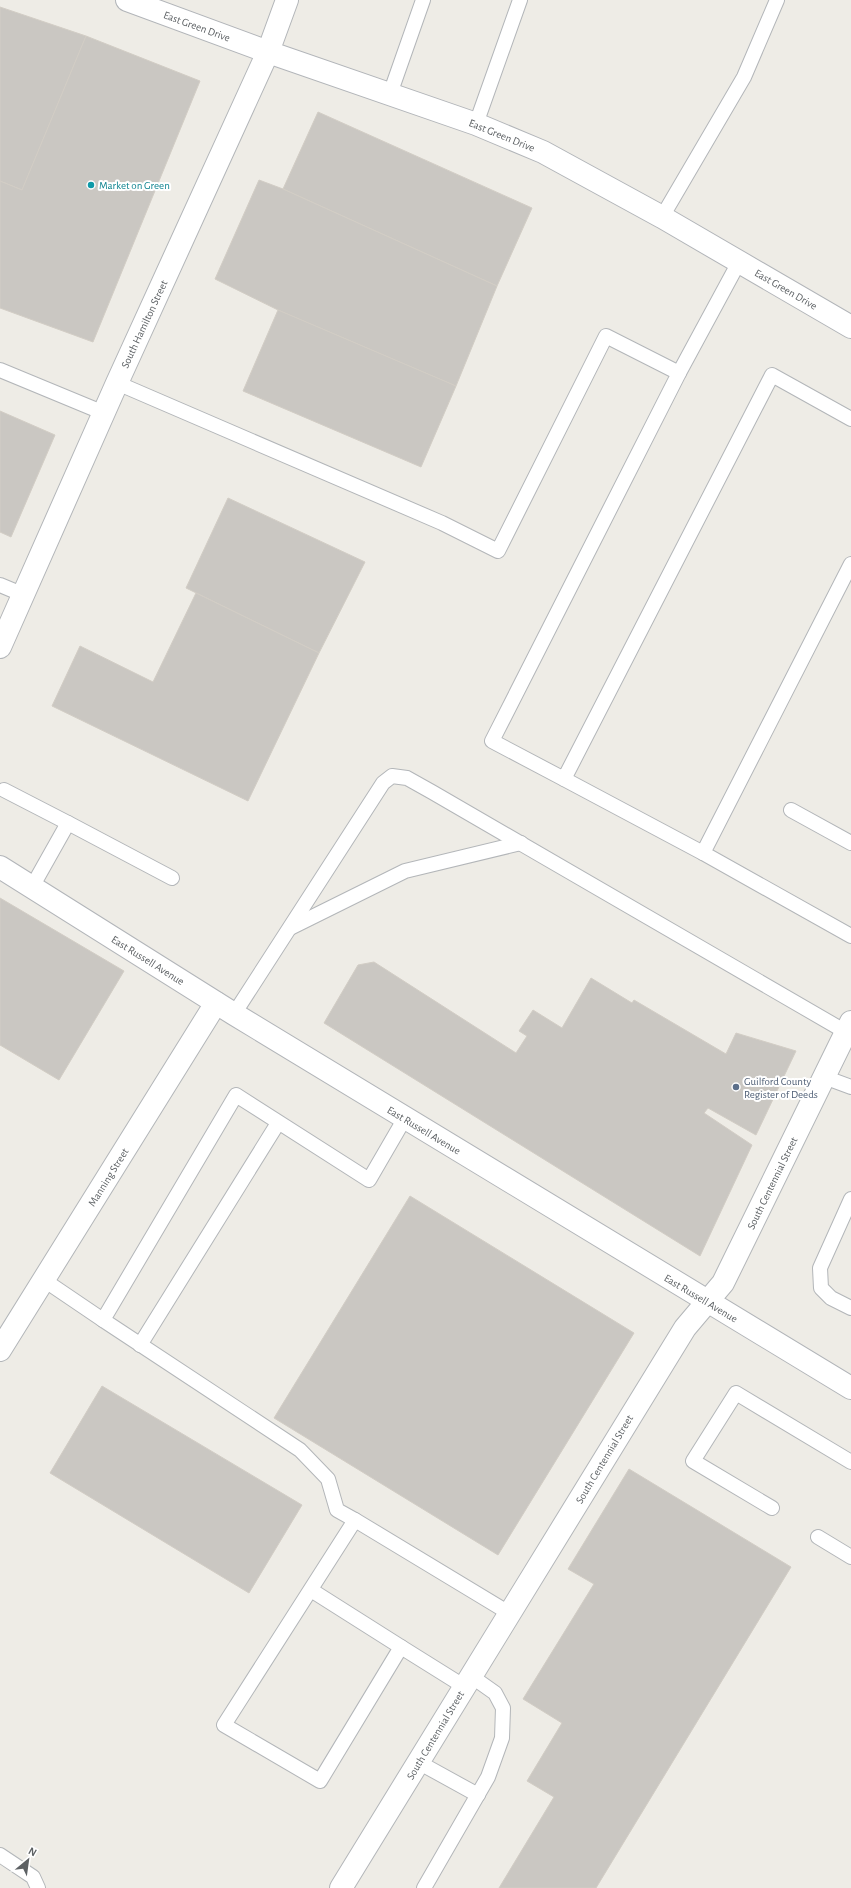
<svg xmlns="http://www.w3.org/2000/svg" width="851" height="1888" viewBox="0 0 851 1888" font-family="'Alegreya Sans',sans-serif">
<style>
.building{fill:#cac7c2;stroke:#d2cdc5}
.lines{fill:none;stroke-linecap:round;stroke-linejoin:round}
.service-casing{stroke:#b3b6b9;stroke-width:16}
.minor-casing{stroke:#b3b6b9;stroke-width:24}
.tertiary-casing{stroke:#b3b6b9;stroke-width:24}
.secondary-casing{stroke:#b2b5b9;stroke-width:24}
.service{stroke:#fff;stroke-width:14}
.minor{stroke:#fff;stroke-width:22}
.tertiary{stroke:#fff;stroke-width:22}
.secondary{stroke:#fff;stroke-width:22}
.culture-dot{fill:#0f9aa8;stroke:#fff;stroke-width:1.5}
.service-dot{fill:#5c6f8a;stroke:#fff;stroke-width:1.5}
.labels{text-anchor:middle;stroke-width:4;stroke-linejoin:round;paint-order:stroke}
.street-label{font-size:11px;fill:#5d6164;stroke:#fff}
.culture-label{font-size:11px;fill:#0d838f;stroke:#fff;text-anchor:start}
.service-label{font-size:11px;fill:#4e5e75;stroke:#fff;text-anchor:start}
</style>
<rect width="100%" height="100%" fill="#eeece6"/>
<g class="building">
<polygon points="0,7 86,36 22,190 0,181"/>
<polygon points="86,36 200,81 93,342 0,308 0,181 22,190"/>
<polygon points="318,112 532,208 497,286 283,189"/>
<polygon points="259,180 283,189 497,286 456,386 278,310 215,279"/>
<polygon points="278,310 456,386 421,467 243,391"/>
<polygon points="0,411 55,435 11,537 0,532"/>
<polygon points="228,498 365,562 319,653 186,588"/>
<polygon points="196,593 319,653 248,801 52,706 80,646 153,682"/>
<polygon points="0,898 124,971 59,1080 0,1045"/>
<polygon points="374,962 516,1053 527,1036 519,1031 533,1010 562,1028 591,978 632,1003 634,1000 726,1054 736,1033 796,1051 756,1135 708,1108 704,1113 752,1145 700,1256 324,1023 358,965"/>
<polygon points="410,1196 634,1333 498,1555 274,1418"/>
<polygon points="102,1386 302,1505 249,1593 50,1473"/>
<polygon points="629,1469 791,1567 596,1888 499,1888 554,1797 527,1781 562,1723 523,1699 594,1584 568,1569"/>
</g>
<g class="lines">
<g class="service-casing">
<g id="service">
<polyline points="390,94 423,0"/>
<polyline points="476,124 520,0"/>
<polyline points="662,217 744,77 777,0"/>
<polyline points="0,370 104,413"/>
<polyline points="679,373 739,262"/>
<polyline points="117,383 442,523 498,551 606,336 679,373 492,741 564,779 772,375 851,419"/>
<polyline points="851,564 703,853 851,936"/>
<polyline points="0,585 24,595"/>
<polyline points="564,779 703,853"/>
<polyline points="4,790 68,823"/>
<polyline points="791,810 851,843"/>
<polyline points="32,887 68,823 172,878"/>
<polyline points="290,928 405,871 521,843"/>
<polyline points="234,1014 383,783 392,776 407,778 432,792 846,1032"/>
<polyline points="824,1077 851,1087"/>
<polyline points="405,1118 369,1180 236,1095 103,1320 300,1450 328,1479 337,1510 355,1520 224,1725 320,1781 401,1647 465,1687"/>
<polyline points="851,1199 820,1268 821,1288 831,1298 851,1308"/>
<polyline points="44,1280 103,1320"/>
<polyline points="140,1345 278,1123"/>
<polyline points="772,1508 693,1461 736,1393 851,1462"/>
<polyline points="355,1520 509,1613"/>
<polyline points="818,1537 851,1557"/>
<polyline points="311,1590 401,1647"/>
<polyline points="418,1762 478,1795"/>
<polyline points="0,1855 33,1877 38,1888"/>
<polyline points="424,1888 488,1777 502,1738 503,1708 495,1693 471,1676"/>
</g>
</g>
<g class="minor-casing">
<polyline id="minor" points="0,1350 216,1003"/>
</g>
<g class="tertiary-casing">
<g id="tertiary">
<polyline points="0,647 117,383 268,52 287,0"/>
<polyline points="341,1888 685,1328 723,1283 851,1022"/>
</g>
</g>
<g class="secondary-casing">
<g id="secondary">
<polyline points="127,0 268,52 476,124 543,152 662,217 851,327"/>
<polyline points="0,867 234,1014 851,1388"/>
</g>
</g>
<use href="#service" class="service"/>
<use href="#minor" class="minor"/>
<use href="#tertiary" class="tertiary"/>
<use href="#secondary" class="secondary"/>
</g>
<circle class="culture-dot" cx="91" cy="185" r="4"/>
<circle class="service-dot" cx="736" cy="1087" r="4"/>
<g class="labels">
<g class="street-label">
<text transform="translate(197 26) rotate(20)" y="4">East Green Drive</text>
<text transform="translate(502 135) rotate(22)" y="4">East Green Drive</text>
<text transform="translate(786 289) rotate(30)" y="4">East Green Drive</text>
<text transform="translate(144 324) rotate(-65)" y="4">South Hamilton Street</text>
<text transform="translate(148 960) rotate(32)" y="4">East Russell Avenue</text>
<text transform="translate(424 1130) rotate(31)" y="4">East Russell Avenue</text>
<text transform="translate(108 1177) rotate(-58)" y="4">Manning Street</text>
<text transform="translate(772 1183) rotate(-64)" y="4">South Centennial Street</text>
<text transform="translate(701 1298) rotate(31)" y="4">East Russell Avenue</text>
<text transform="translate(604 1459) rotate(-59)" y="4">South Centennial Street</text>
<text transform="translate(435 1735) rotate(-59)" y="4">South Centennial Street</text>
</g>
<g class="culture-label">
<text x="99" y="189">Market on Green</text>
</g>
<g class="service-label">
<text x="744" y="1085">Guilford County<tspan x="744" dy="13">Register of Deeds</tspan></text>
</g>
</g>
<g transform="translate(28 1860) rotate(29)" stroke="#ffffff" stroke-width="3" paint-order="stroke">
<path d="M0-3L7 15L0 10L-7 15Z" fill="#5d6164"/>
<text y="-6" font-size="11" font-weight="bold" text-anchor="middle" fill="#5d6164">N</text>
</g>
</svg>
